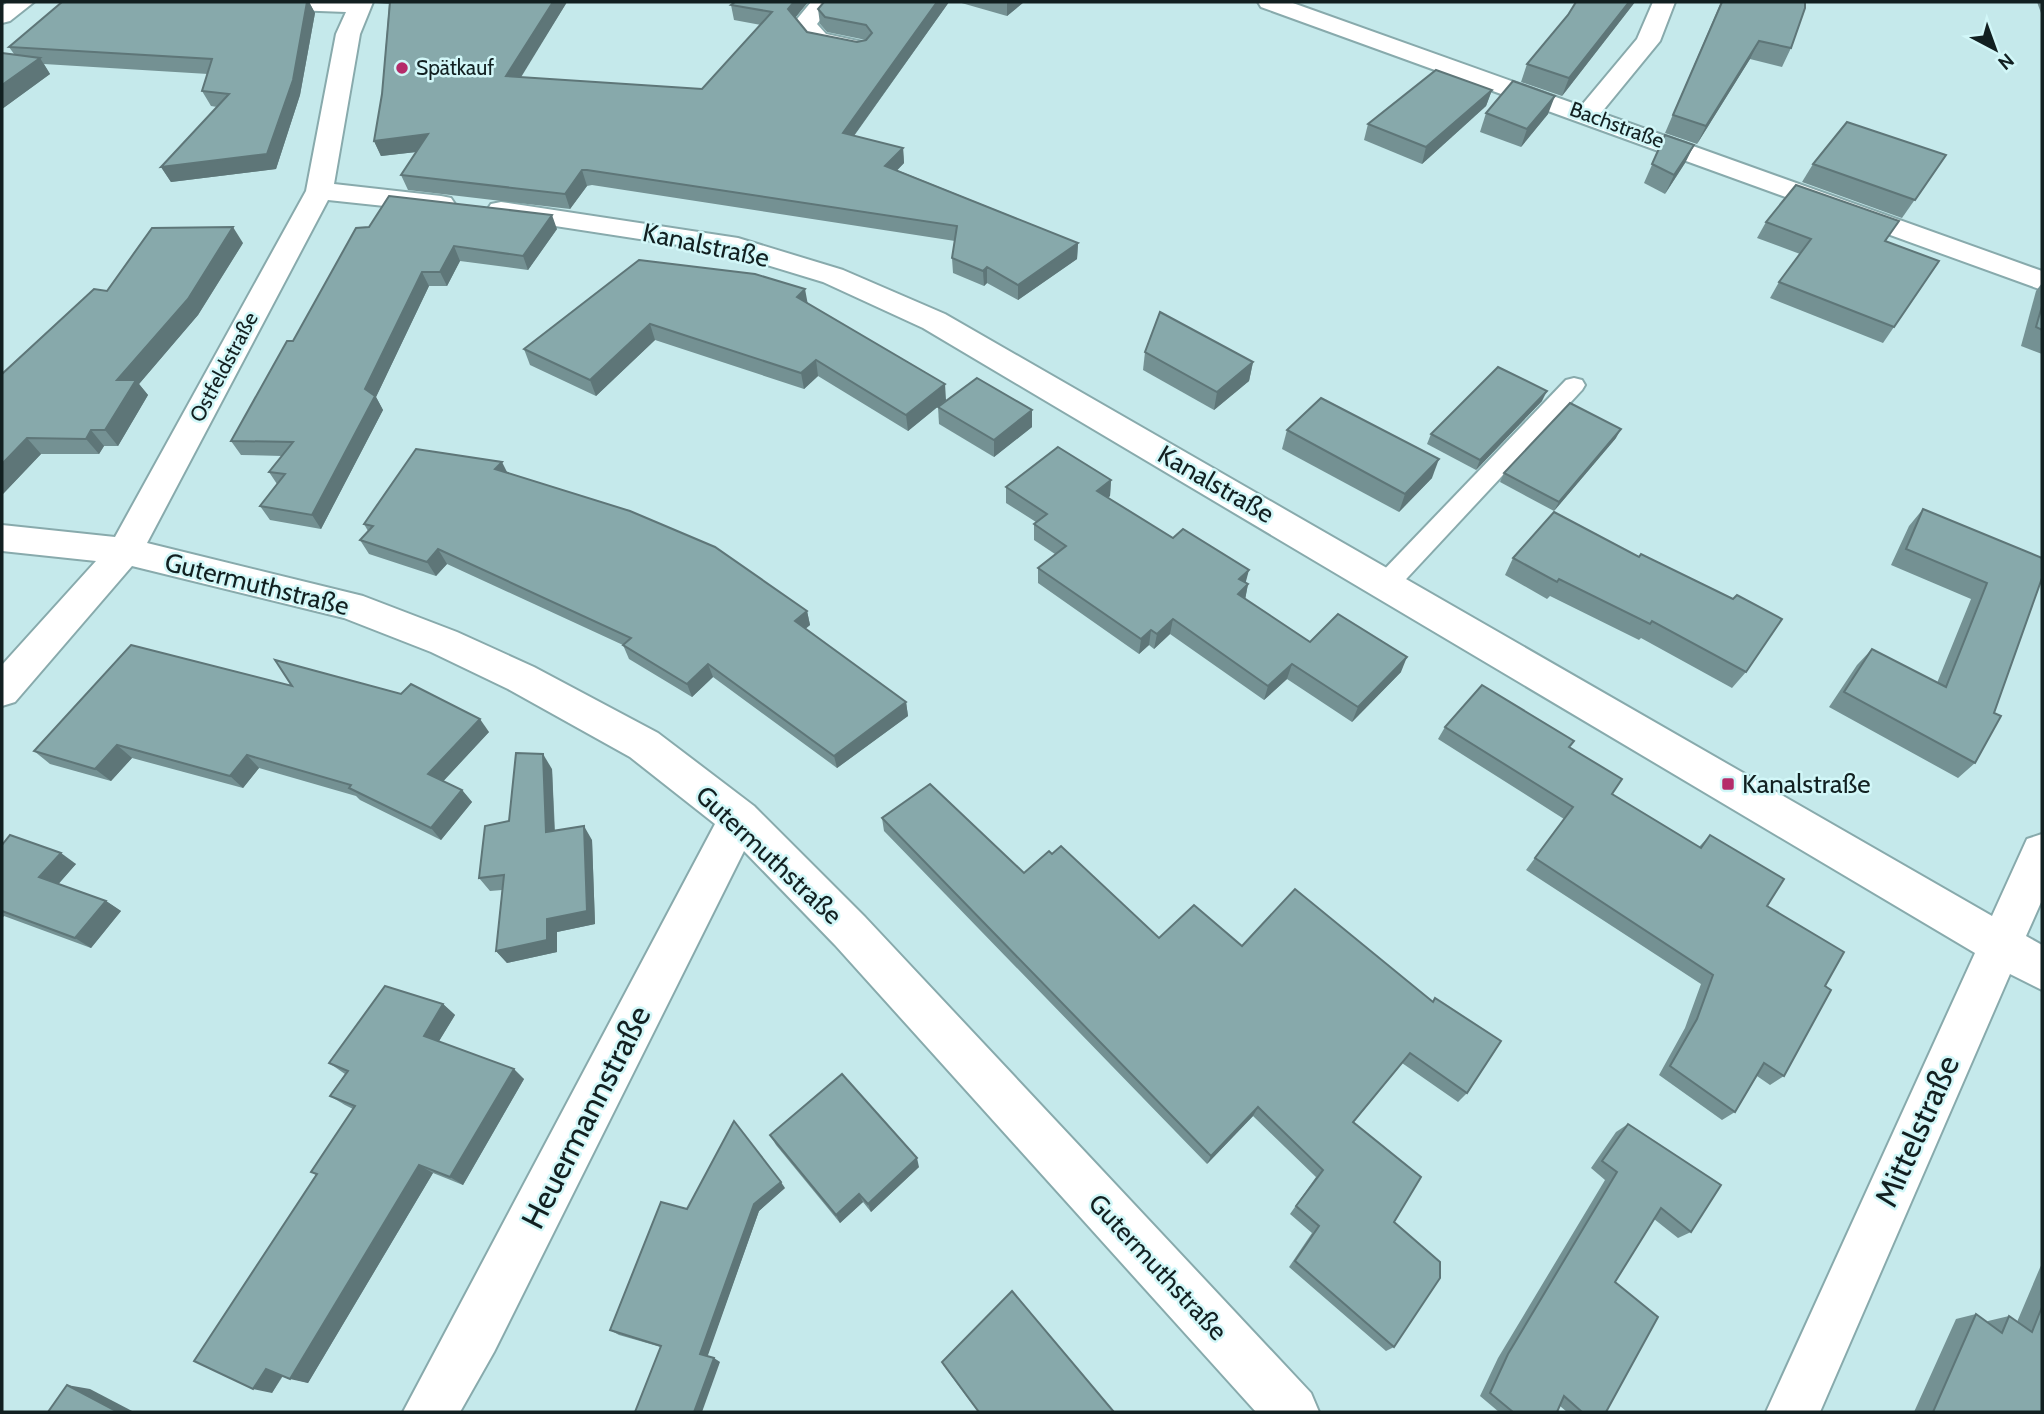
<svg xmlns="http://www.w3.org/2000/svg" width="2044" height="1414" viewBox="0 0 2044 1414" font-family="Cabin,sans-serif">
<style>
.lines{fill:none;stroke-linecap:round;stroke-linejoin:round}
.service-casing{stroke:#88aaac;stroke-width:4}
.minor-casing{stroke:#88aaac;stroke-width:4}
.service{fill:#fff;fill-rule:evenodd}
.minor{fill:#fff;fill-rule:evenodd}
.wall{fill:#749193}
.shaded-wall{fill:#5e7678}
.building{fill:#87a9ab;stroke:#5e7678;stroke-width:2}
.poi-dot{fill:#b52c6a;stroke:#d2f7f8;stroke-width:2.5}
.labels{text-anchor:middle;stroke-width:5;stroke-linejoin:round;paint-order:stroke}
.far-poi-label{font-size:21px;fill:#122021;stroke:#d2f7f8;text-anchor:start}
.far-street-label{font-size:21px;fill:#122021;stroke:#d2f7f8}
.street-label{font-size:26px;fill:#122021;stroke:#d2f7f8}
.poi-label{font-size:26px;fill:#122021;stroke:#d2f7f8;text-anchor:start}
.near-street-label{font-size:32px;fill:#122021;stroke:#d2f7f8}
</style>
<rect width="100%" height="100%" fill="#c5e9eb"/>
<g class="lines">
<g class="service-casing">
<polygon id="service" points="1574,378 1582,380 1585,385 1582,390 1395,591 1386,593 1377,591 1374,584 1377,577 1566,380"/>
</g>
<g class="minor-casing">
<g id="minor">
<polygon points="8,2 34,2 10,21 2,23 2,6"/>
<polygon points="255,2 373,2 360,34 334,184 441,196 451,198 455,204 451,210 441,212 328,200 147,543 363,596 457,632 534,667 658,733 754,806 865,917 1311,1393 1319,1412 1256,1412 835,945 744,851 494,1352 460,1412 403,1412 715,824 630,757 508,689 431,652 344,618 132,566 15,702 2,706 2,665 96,561 2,551 2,525 115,537 306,191 336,34 346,12 266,9 258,7"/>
<polygon points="811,2 834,2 817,24 826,34 867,43 871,48 867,53 859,55 810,45 793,24"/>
<polygon points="1258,2 1290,2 1581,106 1637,39 1653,2 1675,2 1660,41 1601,113 2042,271 2042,290 1261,7"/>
<polygon points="501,202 738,238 843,270 945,314 1992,916 2027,839 2042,834 2042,900 2026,936 2042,945 2042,990 2010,974 1820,1412 1766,1412 1975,953 923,328 823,282 724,252 491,216 487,210 491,204"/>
</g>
</g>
<use href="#service" class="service"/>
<use href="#minor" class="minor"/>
</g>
<g class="wall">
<polygon points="62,2 309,2 315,13 300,95 276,169 171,182 161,167 217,107 211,106 202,91 208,74 44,64 50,74 2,109 2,53 14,54 9,47"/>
<polygon points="374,2 567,2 520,77 702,89 761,25 734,20 731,5 808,2 795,18 807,32 857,42 866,40 827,32 820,24 818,9 824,2 949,2 854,136 903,148 904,163 897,170 1078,243 1077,259 1018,300 987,283 984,286 953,273 952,258 955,241 592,185 587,186 570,209 408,190 401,175 416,152 381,156 374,141 382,94 389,4 375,3"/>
<polygon points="958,2 1024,2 1007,16"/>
<polygon points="1635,2 1562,96 1521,82 1527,64 1568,15"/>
<polygon points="1721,2 1791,48 1782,67 1750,59 1697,144 1665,133"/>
<polygon points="2037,2 2042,2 2042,13 2041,13"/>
<polygon points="1492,90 1486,106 1422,164 1364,140 1368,124"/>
<polygon points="1486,113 1548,114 1521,147 1480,132"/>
<polygon points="1665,135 1694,145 1685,163 1665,194 1644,183"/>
<polygon points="1946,155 1902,218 1802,182 1813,164"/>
<polygon points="1766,222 1886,242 1894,327 1883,343 1770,298 1779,282 1800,254 1757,238"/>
<polygon points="369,227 557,229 528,270 460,261 447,286 429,286 376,397 383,410 321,529 270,520 260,506 277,484 269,472 282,456 241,455 231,441 293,341"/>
<polygon points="243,243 198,315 139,384 148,395 118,446 104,446 99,454 41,454 2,495 2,374 107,291"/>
<polygon points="639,260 807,303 946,400 908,431 818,376 804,389 655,340 596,396 530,365 524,349"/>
<polygon points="2042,283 2042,354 2021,346 2036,291"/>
<polygon points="1145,352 1253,362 1249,381 1214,410 1143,370"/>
<polygon points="1542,401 1476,470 1427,444 1431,434"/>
<polygon points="938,407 1032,410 1032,427 994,457 939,424"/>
<polygon points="1287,430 1432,478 1399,512 1282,449"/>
<polygon points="1616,438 1554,511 1500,482 1504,473"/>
<polygon points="508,473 807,611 810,625 805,629 906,702 908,716 837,768 713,677 692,697 629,659 623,645 447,564 436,576 369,554 360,540 368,531 364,524"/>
<polygon points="1111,480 1110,496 1107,498 1248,584 1245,599 1310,642 1401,672 1352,722 1287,679 1264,700 1170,634 1154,649 1149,645 1139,654 1038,583 1038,568 1055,554 1034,540 1034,524 1036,522 1006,503 1006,487"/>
<polygon points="1923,509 2042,558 1975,763 1958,778 1829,707 1857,665 1872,649 1937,683 1971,599 1891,565 1909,526"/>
<polygon points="1554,512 1746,672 1732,688 1641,638 1639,640 1550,596 1547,599 1505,575 1513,558"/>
<polygon points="292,686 489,732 443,781 462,790 472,802 441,840 360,800 356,796 259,768 243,788 132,758 111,781 50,764 34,751"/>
<polygon points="1445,727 1569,748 1612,794 1699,847 1710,835 1767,906 1825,986 1784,1076 1770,1085 1757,1076 1735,1112 1722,1120 1659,1075 1685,1028 1701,984 1526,870 1564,819 1438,739"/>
<polygon points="552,769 555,831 592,840 595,924 557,932 557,952 507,963 496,951 502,890 490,891 479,878 509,821"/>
<polygon points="882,818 1024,873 1159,938 1242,946 1295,889 1467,1093 1458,1102 1402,1063 1353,1123 1394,1222 1394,1347 1386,1351 1289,1267 1312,1233 1290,1214 1316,1177 1253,1116 1207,1164 884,831"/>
<polygon points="2,845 76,864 58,884 106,901 121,911 91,948 4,916 2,919"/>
<polygon points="443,1004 455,1015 439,1041 524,1079 463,1185 433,1173 308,1383 283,1376 272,1393 316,1175 311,1172 353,1109 345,1105 330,1096 345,1074 329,1063"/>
<polygon points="1628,1124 1691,1232 1678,1238 1654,1219 1615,1282 1606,1412 1567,1412 1560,1406 1557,1412 1499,1412 1480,1396 1498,1358 1605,1180 1591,1168 1616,1132"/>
<polygon points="770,1135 919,1167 871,1212 863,1202 840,1223 776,1145"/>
<polygon points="785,1188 759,1211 707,1356 720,1362 661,1347 619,1335 610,1330 687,1209"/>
<polygon points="2042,1263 2042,1412 1914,1412 1956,1319 1976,1314 1987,1322 1988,1321 2009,1316 2017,1322"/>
<polygon points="942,1362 1114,1412 978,1412 944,1366"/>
</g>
<g class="shaded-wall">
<polygon points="307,2 309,2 315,13 300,95 276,169 171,182 161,167 293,80"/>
<polygon points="553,2 567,2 512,92 506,76"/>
<polygon points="794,2 808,2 790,24 788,9"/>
<polygon points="937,2 949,2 845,148 843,133"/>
<polygon points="1007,2 1024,2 1007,16"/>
<polygon points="1629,2 1635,2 1562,96 1569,78"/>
<polygon points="1759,41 1750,59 1697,144 1706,126"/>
<polygon points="40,58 50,74 2,109 2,85"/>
<polygon points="1492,90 1486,106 1422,164 1426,147"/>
<polygon points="1555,96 1548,114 1521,147 1527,129"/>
<polygon points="428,134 434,150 381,156 374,141"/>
<polygon points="1694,145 1685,163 1665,194 1674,175"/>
<polygon points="903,148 904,163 887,181 885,166"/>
<polygon points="582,170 587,186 570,209 565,194"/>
<polygon points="552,215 557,229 528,270 523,256"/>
<polygon points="233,227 243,243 198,315 139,384 148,395 118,446 105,430 117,380"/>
<polygon points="1078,243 1077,259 1018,300 1018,285"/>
<polygon points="454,246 460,261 447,286 440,272"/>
<polygon points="987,267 987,283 984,286 983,271"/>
<polygon points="422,272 429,286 376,397 383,410 321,529 312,515 365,389"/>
<polygon points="805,289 808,305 797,297"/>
<polygon points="650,324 655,340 596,396 590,380"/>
<polygon points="816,360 818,376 804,389 801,373"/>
<polygon points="1253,362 1249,381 1214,410 1217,392"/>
<polygon points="945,384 946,400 908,431 906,415"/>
<polygon points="1547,391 1542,401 1476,470 1480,460"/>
<polygon points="1032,410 1032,427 994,457 994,440"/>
<polygon points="1621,429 1616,438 1554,511 1559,502"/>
<polygon points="91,430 104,446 99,454 86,439"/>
<polygon points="27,438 41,454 2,495 2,464"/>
<polygon points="1439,459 1432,478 1399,512 1405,494"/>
<polygon points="502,462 509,476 495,469"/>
<polygon points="1111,480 1110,496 1096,507 1097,491"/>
<polygon points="438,549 447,564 436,576 427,562"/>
<polygon points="1249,570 1245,585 1239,579"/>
<polygon points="1248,584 1245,600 1238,594"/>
<polygon points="807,611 810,625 798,635 795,621"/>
<polygon points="1173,619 1170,634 1154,649 1157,634"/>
<polygon points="1151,630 1149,645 1139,654 1141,639"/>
<polygon points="1407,657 1401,672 1352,722 1358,707"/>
<polygon points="708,664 713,677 692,697 687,684"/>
<polygon points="1292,664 1287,679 1264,700 1268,686"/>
<polygon points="906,702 908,716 837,768 834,756"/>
<polygon points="480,719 489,732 438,787 428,774"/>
<polygon points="117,745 132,758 111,781 95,769"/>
<polygon points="543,754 552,769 555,846 546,832"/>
<polygon points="247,755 259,768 243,788 230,776"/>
<polygon points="462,790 472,802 441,840 431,828"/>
<polygon points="584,826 592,840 595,924 557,932 557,952 507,963 496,951 547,919"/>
<polygon points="61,853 76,864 55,888 39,877"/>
<polygon points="106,901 121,911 91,948 75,938"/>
<polygon points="443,1004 455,1015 436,1046 424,1036"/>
<polygon points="514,1069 524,1079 463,1185 450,1177"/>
<polygon points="1258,1107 1253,1116 1207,1164 1211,1156"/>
<polygon points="917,1158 919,1167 871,1212 868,1204"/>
<polygon points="419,1165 433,1173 308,1383 290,1379"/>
<polygon points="781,1182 785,1188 759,1211 707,1358 700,1354 754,1204"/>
<polygon points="859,1194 863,1202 840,1223 836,1215"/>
<polygon points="714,1358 720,1362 702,1412 694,1412"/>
<polygon points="266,1369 284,1373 272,1393 253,1389"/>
<polygon points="67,1385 90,1389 134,1412 118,1412"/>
</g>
<g class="building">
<polygon points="62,2 307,2 293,80 267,154 161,167 229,94 202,91 212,59 9,47"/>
<polygon points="390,2 553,2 506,76 702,89 772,12 731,5 735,2 794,2 788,9 807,32 857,42 866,40 872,33 866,25 825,17 818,9 824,2 937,2 843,133 903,148 885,166 1078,243 1018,285 987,267 983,271 952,258 957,226 587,170 582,170 565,194 401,175 428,134 374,141 382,94"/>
<polygon points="1576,2 1629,2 1569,78 1527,64 1568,15"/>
<polygon points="1722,2 1805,2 1805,8 1791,48 1759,41 1706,126 1673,115"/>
<polygon points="2,53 40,58 2,85"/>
<polygon points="1436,70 1492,90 1426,147 1368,124"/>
<polygon points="1513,81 1555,96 1527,129 1486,113"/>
<polygon points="1847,122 1946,155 1915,200 1813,164"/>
<polygon points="1665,135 1694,145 1674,175 1652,164"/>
<polygon points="1796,185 1899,221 1885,241 1939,261 1894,327 1779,282 1811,239 1766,222"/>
<polygon points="389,196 552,215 523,256 454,246 440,272 422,272 365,389 375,396 312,515 260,506 285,474 269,472 293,442 231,441 287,341 293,341 356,228 369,227"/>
<polygon points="233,227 188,299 117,380 136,380 105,430 91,430 86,439 27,438 2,464 2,374 94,289 107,291 152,228"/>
<polygon points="639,260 755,274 805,289 797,297 945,384 906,415 816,360 801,373 650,324 590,380 524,349"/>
<polygon points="2042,306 2042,330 2036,327"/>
<polygon points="1160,312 1253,362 1217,392 1145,352"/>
<polygon points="1498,367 1547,391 1480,460 1431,434"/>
<polygon points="977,378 1032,410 994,440 938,407"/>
<polygon points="1321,398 1439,459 1405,494 1287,430"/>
<polygon points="1570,403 1621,429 1559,502 1504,473"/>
<polygon points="1058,447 1111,480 1097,491 1173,538 1183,529 1249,570 1239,579 1248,584 1238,594 1310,642 1338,614 1407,657 1358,707 1292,664 1268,686 1173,619 1157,634 1151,630 1141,639 1038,568 1066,546 1034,524 1047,514 1006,487"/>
<polygon points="416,449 502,462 495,469 630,511 715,547 807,611 795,621 906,702 834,756 708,664 687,684 623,645 631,638 438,549 427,562 360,540 373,526 364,524"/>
<polygon points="1923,509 2042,558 2042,578 1994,713 2001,716 1975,763 1844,692 1872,649 1946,687 1987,583 1906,549"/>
<polygon points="1554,512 1639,557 1641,554 1733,599 1737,595 1782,619 1746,672 1652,621 1650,624 1559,579 1557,582 1513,558"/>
<polygon points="131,645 292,686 275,660 401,694 411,684 480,719 428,774 462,790 431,828 349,788 351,785 247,755 230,776 117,745 95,769 34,751"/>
<polygon points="1482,685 1574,741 1569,747 1622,779 1612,794 1701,848 1710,835 1784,879 1767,906 1844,952 1825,986 1831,990 1784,1076 1764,1063 1735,1112 1670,1066 1697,1019 1713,975 1535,858 1573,807 1445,727"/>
<polygon points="516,753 543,754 546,832 584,826 587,911 547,919 547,940 496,951 504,875 479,878 485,826 509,821"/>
<polygon points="930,784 1024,873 1049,851 1052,854 1061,846 1159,938 1194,905 1242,946 1295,889 1433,1002 1435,998 1501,1041 1467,1093 1410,1053 1353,1122 1421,1177 1394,1222 1440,1262 1440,1278 1394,1347 1295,1261 1319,1226 1296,1206 1323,1170 1258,1107 1211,1156 882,818"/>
<polygon points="10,835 61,853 39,877 106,901 75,938 2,911 2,845"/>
<polygon points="385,986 443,1004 424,1036 514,1069 450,1177 419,1165 290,1379 266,1369 253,1389 194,1361 317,1174 311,1172 355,1106 330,1096 348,1071 329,1063"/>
<polygon points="842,1074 917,1158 868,1204 859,1194 836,1215 770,1135"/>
<polygon points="734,1121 781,1182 754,1204 700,1354 714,1358 694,1412 635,1412 661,1346 610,1330 661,1202 687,1209"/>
<polygon points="1628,1124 1721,1185 1691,1232 1661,1208 1615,1282 1658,1317 1606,1412 1582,1412 1564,1396 1557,1412 1513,1412 1490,1393 1508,1354 1617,1172 1602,1161"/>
<polygon points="1012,1291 1114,1412 979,1412 942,1362"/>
<polygon points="2042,1307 2042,1412 1933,1412 1976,1314 2002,1333 2009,1316 2032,1332"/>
<polygon points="67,1385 118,1412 48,1412"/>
</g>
<g class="poi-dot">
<circle cx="402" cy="68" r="7"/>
<rect x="1721" y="777" width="14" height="14" rx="3.5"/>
</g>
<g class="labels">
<g class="far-poi-label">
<text x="416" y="75">Spätkauf</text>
</g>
<g class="far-street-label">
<text transform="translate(1617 125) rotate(20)" y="7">Bachstraße</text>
<text transform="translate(224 367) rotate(-62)" y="7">Ostfeldstraße</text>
</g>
<g class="street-label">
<text transform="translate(706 245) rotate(12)" y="9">Kanalstraße</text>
<text transform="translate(1216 484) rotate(30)" y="9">Kanalstraße</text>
<text transform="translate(257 584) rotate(14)" y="9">Gutermuthstraße</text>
<text transform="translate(769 855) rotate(43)" y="9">Gutermuthstraße</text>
<text transform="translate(1158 1267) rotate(47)" y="9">Gutermuthstraße</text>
</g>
<g class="poi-label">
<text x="1742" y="793">Kanalstraße</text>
</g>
<g class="near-street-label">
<text transform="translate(586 1117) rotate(-63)" y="11">Heuermannstraße</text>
<text transform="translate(1917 1131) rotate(-66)" y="11">Mittelstraße</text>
</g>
</g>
<rect width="2044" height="1414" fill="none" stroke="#122021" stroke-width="7"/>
<g transform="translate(1995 49) rotate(139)" stroke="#d2f7f8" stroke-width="5" paint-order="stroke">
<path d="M0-5L12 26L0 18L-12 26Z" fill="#122021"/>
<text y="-10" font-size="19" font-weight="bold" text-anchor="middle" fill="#122021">N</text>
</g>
</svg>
